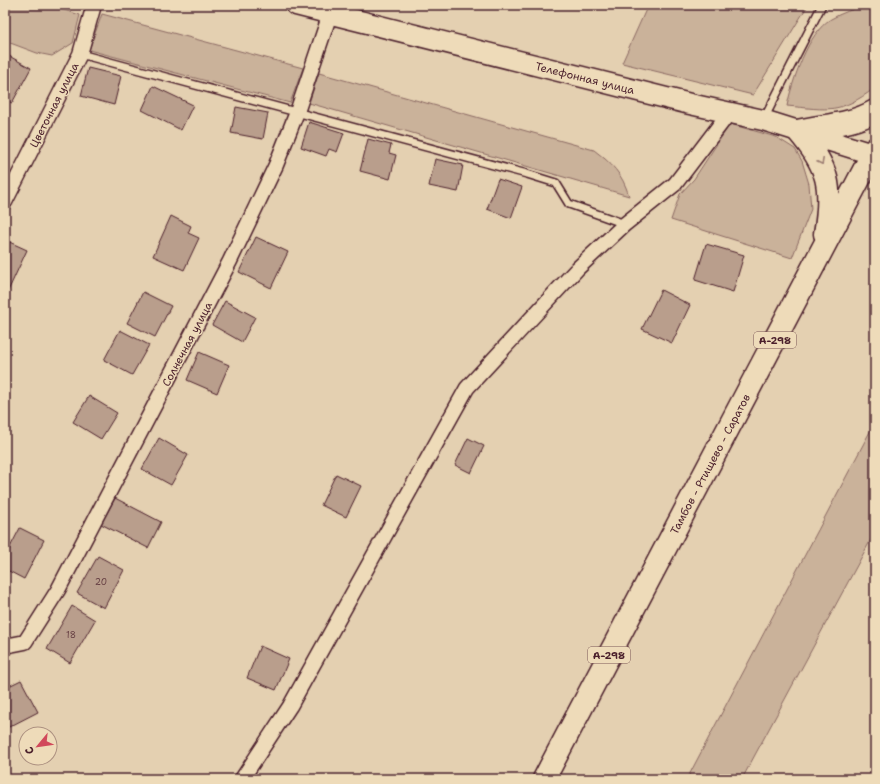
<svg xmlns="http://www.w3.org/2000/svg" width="880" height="784" viewBox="0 0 880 784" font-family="'Shantell Sans',sans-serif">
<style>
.green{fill:#cab29a;stroke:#8a6862}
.building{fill:#b99e8c;stroke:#4a1f2b}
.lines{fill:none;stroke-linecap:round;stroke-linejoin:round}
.lane-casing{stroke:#4a1f2b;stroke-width:10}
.street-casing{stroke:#4a1f2b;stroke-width:17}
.secondary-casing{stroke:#4a1f2b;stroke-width:23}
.primary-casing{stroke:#4a1f2b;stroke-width:25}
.lane{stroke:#eedbb9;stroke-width:7}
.street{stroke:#eedbb9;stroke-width:14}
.secondary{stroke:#eedbb9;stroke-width:20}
.primary{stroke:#eedbb9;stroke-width:22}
.oneway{stroke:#9c7d72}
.labels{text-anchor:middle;stroke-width:3;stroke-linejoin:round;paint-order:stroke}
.number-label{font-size:9px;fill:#663f43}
.shield{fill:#eedbb9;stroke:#7b5756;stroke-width:1}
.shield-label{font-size:10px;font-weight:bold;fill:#4a1f2b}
.street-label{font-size:11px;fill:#4a1f2b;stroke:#eedbb9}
</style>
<rect width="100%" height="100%" fill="#e4d0b1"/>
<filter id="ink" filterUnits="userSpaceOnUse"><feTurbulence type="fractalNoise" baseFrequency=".025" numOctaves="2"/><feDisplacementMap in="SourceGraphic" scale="8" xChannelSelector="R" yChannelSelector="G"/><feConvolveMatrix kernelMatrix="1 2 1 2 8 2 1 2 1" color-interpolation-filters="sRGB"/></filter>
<g filter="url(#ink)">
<g class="green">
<polygon points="5,5 48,5 80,15 73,43 52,56 37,53 5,41"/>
<polygon points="648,5 808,5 753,95 622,63"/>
<path d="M865 5H875V88C839 114 830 110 787 106 792 82 808 32 831 19 841 13 854 9 865 5Z"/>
<polygon points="102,14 303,68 290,103 89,50"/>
<path d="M319 73 594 150C612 164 622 173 629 196L309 103Z"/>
<polygon points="730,124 776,137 795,149 802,161 809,184 811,209 792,258 671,220 680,194 694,179"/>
<polygon points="875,422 875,532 742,779 687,779"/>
</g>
<g class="building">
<polygon points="9,56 31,68 12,103 5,100 5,64"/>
<polygon points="88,68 121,76 114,105 81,96"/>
<polygon points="153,86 193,105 181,130 142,110"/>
<polygon points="236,107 268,113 263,139 231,133"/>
<polygon points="309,122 344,133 337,152 329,149 326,156 301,147"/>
<polygon points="368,139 391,145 389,153 396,155 390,179 360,171"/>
<polygon points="435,159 463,165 458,192 429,186"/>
<polygon points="498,179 522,187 511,218 487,209"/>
<polygon points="171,216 191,226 188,233 199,238 184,270 153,256"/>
<polygon points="256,237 288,252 271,288 239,272"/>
<polygon points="5,240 27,250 8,291 5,290"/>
<polygon points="706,244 744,255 733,292 695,280"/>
<polygon points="661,290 690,305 672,343 642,329"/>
<polygon points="143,292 171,306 155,337 127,323"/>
<polygon points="225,301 255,317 242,342 212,325"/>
<polygon points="120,330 149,345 132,375 104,360"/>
<polygon points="199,352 229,365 217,393 187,380"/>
<polygon points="89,396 117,413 101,439 73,422"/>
<polygon points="159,438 188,455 171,485 142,469"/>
<polygon points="468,438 484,446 471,473 455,465"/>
<polygon points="336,474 361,486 346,517 321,505"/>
<polygon points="115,498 161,522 148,548 101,524"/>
<polygon points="20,528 44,540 24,579 5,569 5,557"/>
<polygon points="98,556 124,570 104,608 77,593"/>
<polygon points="72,606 95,620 70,663 47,649"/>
<polygon points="260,646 289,659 276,690 247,678"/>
<polygon points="21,680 38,712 5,729 5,688"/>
</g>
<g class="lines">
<g class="lane-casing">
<g id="lane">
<polyline points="80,54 527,174 556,183 569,204 625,224"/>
<polyline points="764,119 822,5"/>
</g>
</g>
<g class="street-casing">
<g id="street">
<polyline points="5,202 80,54 94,5"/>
<polyline points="5,646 25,642 58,590 230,261 276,165 297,112 330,14"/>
<polyline points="242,779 290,706 467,388 578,268 625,224 675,184 729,113"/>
</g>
</g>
<g class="secondary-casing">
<polyline id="secondary" points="296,5 690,104 763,120 872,154"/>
</g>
<g class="primary-casing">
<g id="primary">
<path d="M825 234C833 187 829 167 798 131 824 125 851 125 875 111"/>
<polyline points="544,779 875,149"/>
</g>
</g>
<use href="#lane" class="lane"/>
<use href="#street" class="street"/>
<use href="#secondary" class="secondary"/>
<use href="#primary" class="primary"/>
</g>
<defs><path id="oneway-chevron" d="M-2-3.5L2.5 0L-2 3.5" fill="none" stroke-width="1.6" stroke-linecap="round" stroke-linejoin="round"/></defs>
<use class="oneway" href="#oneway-chevron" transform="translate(821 162) rotate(63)"/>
</g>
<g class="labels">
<g class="number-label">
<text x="101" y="585">20</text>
<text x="71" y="638">18</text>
</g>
<g class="shield">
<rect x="754" y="332" width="42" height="16" rx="3"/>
<rect x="588" y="647" width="42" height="16" rx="3"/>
</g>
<g class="shield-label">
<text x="775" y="344">А-298</text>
<text x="609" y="659">А-298</text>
</g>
<g class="street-label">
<text transform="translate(585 78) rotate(14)" y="4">Телефонная улица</text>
<text transform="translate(54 105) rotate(-63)" y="4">Цветочная улица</text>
<text transform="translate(187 344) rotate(-62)" y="4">Солнечная улица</text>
<text transform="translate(710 464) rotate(-62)" y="4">Тамбов - Ртищево - Саратов</text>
</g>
</g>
<rect width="880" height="784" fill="none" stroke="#eedbb9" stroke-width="20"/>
<rect x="10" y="10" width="860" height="764" fill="none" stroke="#4a1f2b" stroke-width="1.5" filter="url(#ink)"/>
<g transform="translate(38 746) rotate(241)"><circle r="19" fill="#eedbb9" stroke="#ac9080"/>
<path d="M0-3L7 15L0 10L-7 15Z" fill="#d1495b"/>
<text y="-6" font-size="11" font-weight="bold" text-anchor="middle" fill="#4a1f2b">С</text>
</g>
</svg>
